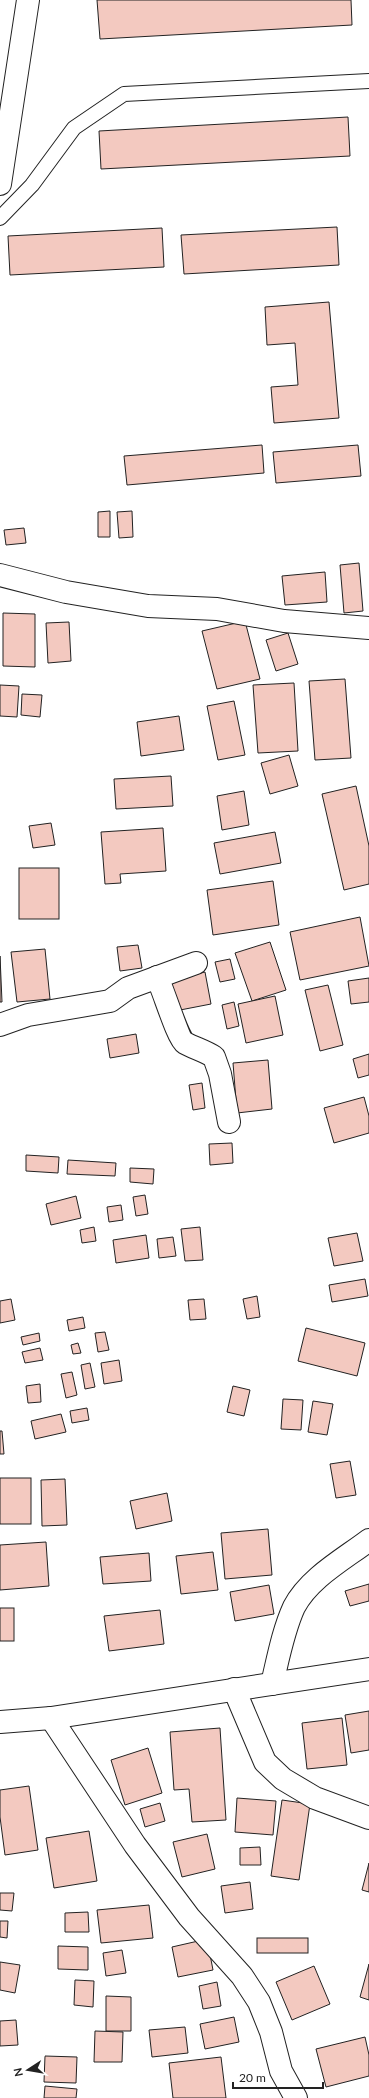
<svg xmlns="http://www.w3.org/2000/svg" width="369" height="2098" viewBox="0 0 369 2098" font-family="Lato,sans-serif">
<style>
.building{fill:#f3c9c0;stroke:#222}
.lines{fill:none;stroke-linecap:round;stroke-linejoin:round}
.service-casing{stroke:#222;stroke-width:16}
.minor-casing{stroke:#222;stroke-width:24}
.service{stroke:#fff;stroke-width:14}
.minor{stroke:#fff;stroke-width:22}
</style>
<rect width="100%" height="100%" fill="#fff"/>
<g class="building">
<polygon points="97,0 351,0 352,25 100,39"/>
<polygon points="348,117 350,156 101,169 99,131"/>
<polygon points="337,227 339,265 184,274 181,235"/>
<polygon points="162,228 164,267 10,275 8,236"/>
<polygon points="329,302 339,418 274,423 271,387 298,385 295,343 267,345 265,307"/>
<polygon points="262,445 264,473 127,485 124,456"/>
<polygon points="358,445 361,476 276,483 273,452"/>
<polygon points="110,511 110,537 98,537 98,512"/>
<polygon points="132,511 133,537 119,538 117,512"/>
<polygon points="24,528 26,543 6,545 4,530"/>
<polygon points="359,563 363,611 344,613 340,565"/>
<polygon points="325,572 327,602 285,605 282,576"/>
<polygon points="3,613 35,614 35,667 3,666"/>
<polygon points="245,621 260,679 217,689 202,631"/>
<polygon points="69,622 71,661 48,663 46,623"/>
<polygon points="288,633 298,664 276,671 266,640"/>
<polygon points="345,679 351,758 315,760 309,681"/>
<polygon points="294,683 298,751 258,753 253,685"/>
<polygon points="0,685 19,686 17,717 0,716"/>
<polygon points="22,694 42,695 40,717 21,715"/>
<polygon points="234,701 245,755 218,760 207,706"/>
<polygon points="179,716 184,750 141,756 137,722"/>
<polygon points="289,755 298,786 270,794 261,763"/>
<polygon points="171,776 173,806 116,809 114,779"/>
<polygon points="356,786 369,846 369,884 344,890 322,794"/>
<polygon points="244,791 249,825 222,830 217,796"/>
<polygon points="51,823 55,845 33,848 29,826"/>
<polygon points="163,828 166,871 120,874 121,883 105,884 101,832"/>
<polygon points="275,832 281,863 220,874 214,843"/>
<rect x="19" y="868" width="40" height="51"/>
<polygon points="273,881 279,925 213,935 207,890"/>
<polygon points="360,917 369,966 300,980 290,932"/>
<polygon points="270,942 286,990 252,1001 235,953"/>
<polygon points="138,945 142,968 120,971 117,947"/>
<polygon points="45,949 50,999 17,1002 11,952"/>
<polygon points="0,956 2,1002 0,1002"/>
<polygon points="230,959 235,979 220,982 215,962"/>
<polygon points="205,972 211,1004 175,1011 168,980"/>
<polygon points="369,978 369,1002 351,1004 348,981"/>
<polygon points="328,985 343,1045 320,1051 305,990"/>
<polygon points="275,996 283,1035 246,1043 238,1004"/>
<polygon points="234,1002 239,1026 227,1029 222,1005"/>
<polygon points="136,1034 139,1053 110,1058 107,1039"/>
<polygon points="369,1054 369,1075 358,1078 353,1059"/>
<polygon points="268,1060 272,1109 237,1113 233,1063"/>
<polygon points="202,1083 205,1108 193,1110 189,1085"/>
<polygon points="364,1097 369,1116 369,1133 334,1143 324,1108"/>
<polygon points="232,1143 233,1163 210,1165 209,1144"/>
<polygon points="26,1155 59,1157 58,1173 26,1171"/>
<polygon points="68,1160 116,1163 115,1176 67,1174"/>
<polygon points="130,1168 154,1169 153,1184 130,1182"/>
<polygon points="145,1195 148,1214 136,1216 133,1197"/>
<polygon points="76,1196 81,1218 51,1225 46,1204"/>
<polygon points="121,1205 123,1220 109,1222 107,1207"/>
<polygon points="94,1227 96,1241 82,1243 80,1230"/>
<polygon points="200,1227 203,1260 185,1261 181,1229"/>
<polygon points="357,1233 363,1261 334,1266 328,1238"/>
<polygon points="146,1235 149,1258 116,1263 113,1240"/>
<polygon points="173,1237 176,1256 159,1258 157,1239"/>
<polygon points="365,1279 368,1296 332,1302 329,1285"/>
<polygon points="257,1296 260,1317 247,1319 243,1299"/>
<polygon points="11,1299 15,1320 0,1323 0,1301"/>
<polygon points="204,1299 206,1319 190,1320 188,1300"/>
<polygon points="83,1317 85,1328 69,1331 67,1320"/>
<polygon points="306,1328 365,1343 357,1376 298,1361"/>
<polygon points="105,1332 109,1350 98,1352 95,1333"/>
<polygon points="39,1333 40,1341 23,1345 21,1337"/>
<polygon points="78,1343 81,1353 73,1354 71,1345"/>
<polygon points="40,1348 43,1360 25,1363 22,1352"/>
<polygon points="119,1360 122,1381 104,1384 101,1363"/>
<polygon points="90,1363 95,1387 85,1389 81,1365"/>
<polygon points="72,1372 77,1395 66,1398 61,1374"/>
<polygon points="40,1384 41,1402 28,1403 26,1386"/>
<polygon points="233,1386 250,1390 244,1416 227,1412"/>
<polygon points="283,1399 303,1400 301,1430 281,1429"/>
<polygon points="313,1401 333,1404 327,1435 308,1432"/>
<polygon points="87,1408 89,1420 72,1423 70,1411"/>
<polygon points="61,1414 66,1432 35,1439 31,1421"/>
<polygon points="0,1431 2,1431 4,1454 0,1454"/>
<polygon points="350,1461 356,1495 336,1498 330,1464"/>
<rect x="0" y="1478" width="31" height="46"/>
<polygon points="65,1479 67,1525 42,1526 41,1480"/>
<polygon points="167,1493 172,1521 136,1529 130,1501"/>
<polygon points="268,1529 272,1575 225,1579 221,1533"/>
<polygon points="46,1542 49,1586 0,1590 0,1545"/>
<polygon points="213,1552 218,1590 181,1594 176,1556"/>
<polygon points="149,1553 151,1581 103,1584 100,1557"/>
<polygon points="369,1584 369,1601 350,1606 345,1591"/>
<polygon points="269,1585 274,1614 235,1621 230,1592"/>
<rect x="0" y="1608" width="14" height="33"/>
<polygon points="160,1610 164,1644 109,1651 104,1616"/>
<polygon points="369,1711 369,1750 351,1753 345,1715"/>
<polygon points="342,1718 347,1765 307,1769 302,1723"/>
<polygon points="220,1728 226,1820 192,1822 189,1789 174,1790 170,1732"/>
<polygon points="148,1748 162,1793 125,1805 111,1760"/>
<polygon points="29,1786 38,1850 5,1855 0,1817 0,1790"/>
<polygon points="237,1798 276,1801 273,1835 235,1832"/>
<polygon points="282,1800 310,1804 299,1880 271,1876"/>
<polygon points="160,1803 165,1821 145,1827 140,1809"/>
<polygon points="89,1831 97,1881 54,1888 46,1838"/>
<polygon points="207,1834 215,1869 182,1877 173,1842"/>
<polygon points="260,1847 261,1865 240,1865 240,1848"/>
<polygon points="369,1863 369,1892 362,1890"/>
<polygon points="250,1882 253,1909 225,1913 221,1886"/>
<polygon points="0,1893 14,1893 12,1911 0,1910"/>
<polygon points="149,1905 153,1938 101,1943 97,1910"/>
<polygon points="88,1912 89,1932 65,1932 65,1913"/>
<polygon points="0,1921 8,1921 7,1938 0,1937"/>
<rect x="257" y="1938" width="51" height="15"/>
<polygon points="207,1939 213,1970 178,1977 172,1947"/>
<polygon points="58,1946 88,1947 88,1970 58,1969"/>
<polygon points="122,1950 126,1973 106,1976 103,1953"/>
<polygon points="0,1962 20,1965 15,1993 0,1990"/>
<polygon points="369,1964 369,2000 360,1997"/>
<polygon points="314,1966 330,2004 292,2020 276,1982"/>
<polygon points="75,1980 94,1981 93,2007 74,2005"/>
<polygon points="217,1982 221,2006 203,2009 199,1986"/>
<polygon points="106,1996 131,1997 131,2031 106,2031"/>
<polygon points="234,2017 239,2042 205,2049 200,2024"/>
<polygon points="16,2020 18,2045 0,2046 0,2021"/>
<polygon points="185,2027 188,2053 152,2057 149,2030"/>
<polygon points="95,2031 123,2032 122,2062 94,2062"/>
<polygon points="365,2037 369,2055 369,2076 326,2087 316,2049"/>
<polygon points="45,2056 77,2057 76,2083 44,2082"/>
<polygon points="221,2057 226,2098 173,2098 169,2063"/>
<polygon points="45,2086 77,2089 76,2098 44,2098"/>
</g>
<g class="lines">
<g class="service-casing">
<polyline id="service" points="0,218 32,185 74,128 124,94 369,81"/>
</g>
<g class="minor-casing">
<g id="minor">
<polyline points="0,184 28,0"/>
<polyline points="0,575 66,592 148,606 217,609 284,621 369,628"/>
<path d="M157 977C163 989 178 1039 185 1043 194 1048 205 1051 214 1057L220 1074 229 1122"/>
<polyline points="0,1025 28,1015 110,1001 128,988 196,963"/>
<path d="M272 1684C278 1659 283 1631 294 1607 309 1578 344 1559 369 1540"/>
<polyline points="234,1689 265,1762 283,1779 315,1798 369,1818"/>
<polyline points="51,1718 135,1845 189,1917 242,1976 259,2002 271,2032 281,2071 296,2098"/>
<polyline points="0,1722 51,1718 369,1669"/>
</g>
</g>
<use href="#service" class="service"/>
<use href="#minor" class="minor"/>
</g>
<g transform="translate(28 2070) rotate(258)" stroke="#ffffff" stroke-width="3" paint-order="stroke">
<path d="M0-3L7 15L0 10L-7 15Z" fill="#222222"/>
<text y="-6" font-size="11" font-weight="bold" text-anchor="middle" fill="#222222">N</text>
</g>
<path d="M233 2082v6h90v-6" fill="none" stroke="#222222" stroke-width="2"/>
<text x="239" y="2082" font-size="12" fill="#222222" stroke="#ffffff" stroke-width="3" paint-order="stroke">20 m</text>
</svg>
